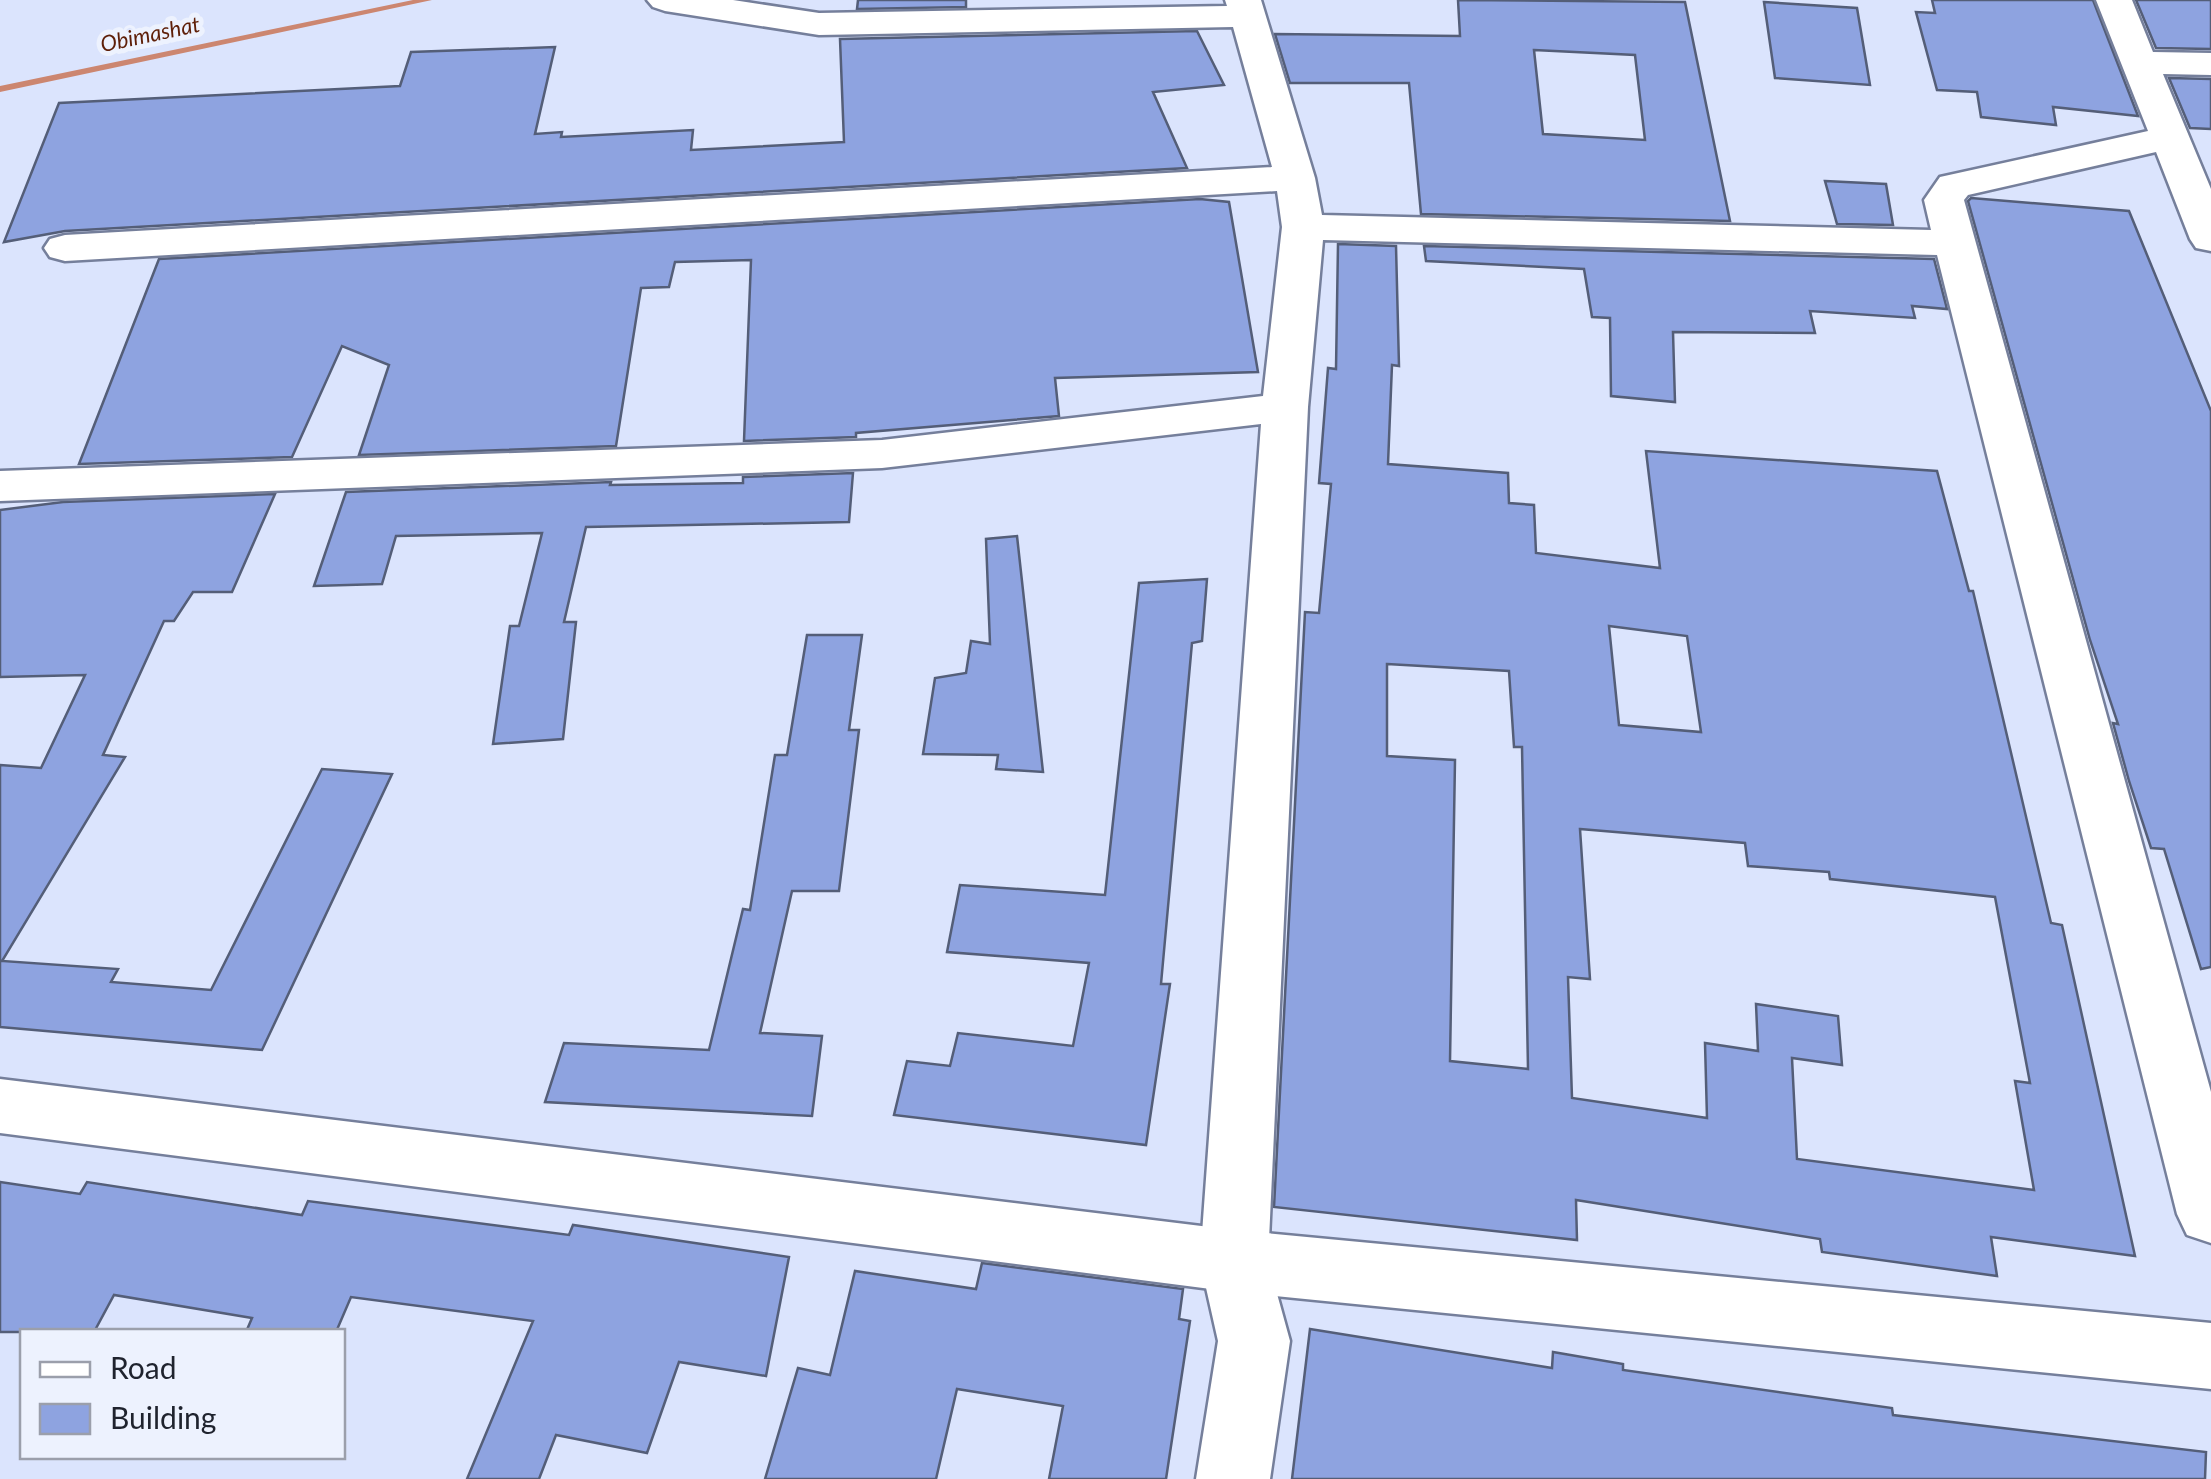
<svg xmlns="http://www.w3.org/2000/svg" width="2211" height="1479" viewBox="0 0 2211 1479" font-family="Lato,sans-serif">
<style>
.lines{fill:none;stroke-linecap:round;stroke-linejoin:round}
.stream{fill:#cc8670;fill-rule:evenodd}
.building{fill:#8ea3e0;stroke:#545e78;stroke-width:2.5;fill-rule:evenodd}
.street-casing{stroke:#757f9b;stroke-width:5}
.secondary-casing{stroke:#757f9b;stroke-width:5}
.street{fill:#fff;fill-rule:evenodd}
.secondary{fill:#fff;fill-rule:evenodd}
.labels{text-anchor:middle;stroke-width:10;stroke-linejoin:round;paint-order:stroke}
.far-water-label{font-size:22px;font-style:italic;fill:#5e1f08;stroke:#edf2fe}
</style>
<rect width="100%" height="100%" fill="#dbe4fd"/>
<g class="lines">
<polygon class="stream" points="413,0 432,0 0,92 0,86"/>
</g>
<g class="building">
<polygon points="858,0 966,0 966,7 857,9"/>
<path d="M1458 0 1685 2 1730 221 1421 214 1409 83H1290L1275 34 1460 36ZM1534 50 1635 55 1645 140 1543 134Z"/>
<polygon points="1932,0 2093,0 2138,116 2053,107 2056,125 1981,117 1977,92 1937,90 1916,12 1935,13"/>
<polygon points="2136,0 2211,0 2211,49 2156,48"/>
<polygon points="1764,2 1857,8 1870,85 1775,78"/>
<polygon points="1197,31 1224,85 1153,92 1187,168 65,231 4,242 59,103 400,86 411,52 555,47 535,134 562,132 561,137 693,130 691,150 844,142 840,39"/>
<polygon points="2169,78 2211,79 2211,129 2190,128"/>
<polygon points="1825,181 1886,184 1893,225 1837,224"/>
<polygon points="1971,198 2129,211 2211,411 2211,967 2201,969 2164,849 2151,848 2129,781 2113,723 2118,724 2090,640 1968,201"/>
<polygon points="1200,199 1229,202 1258,372 1055,378 1059,416 856,433 856,437 744,441 751,260 675,262 669,287 641,288 616,446 359,455 389,365 342,346 292,457 79,464 159,259"/>
<path d="M1338 244 1396 246 1399 366 1392 365 1388 464 1508 473 1509 503 1534 505 1536 553 1660 568 1646 451 1937 471 1969 591H1973L2051 923 2062 925 2135 1256 1991 1237 1997 1276 1822 1252 1820 1239 1576 1200 1577 1240 1274 1207 1305 612 1319 613 1331 484 1319 483 1328 368 1336 369ZM1609 626 1687 636 1701 732 1619 725ZM1387 664 1509 671 1514 747H1522L1528 1069 1450 1061 1455 760 1387 756ZM1580 829 1745 843 1748 866 1829 872 1830 879 1995 897 2030 1083 2015 1081 2034 1190 1797 1159 1792 1058 1842 1065 1838 1016 1756 1004 1758 1051 1705 1043 1707 1118 1572 1098 1568 977 1590 979Z"/>
<polygon points="1424,246 1934,259 1947,309 1912,306 1915,318 1810,311 1815,333 1673,332 1675,402 1611,396 1610,318 1592,317 1584,269 1426,261"/>
<polygon points="853,473 849,522 586,527 564,622 576,622 563,739 493,744 510,626 519,626 542,533 396,536 382,584 314,586 346,492 611,482 610,485 743,483 743,477"/>
<polygon points="275,494 232,592 193,592 174,621 164,621 103,755 125,757 2,961 118,969 111,982 211,990 322,769 392,774 262,1050 0,1027 0,765 41,768 85,675 0,677 0,510 63,502"/>
<polygon points="1017,536 1043,772 996,769 998,755 923,754 935,678 966,673 971,641 990,644 986,539"/>
<polygon points="1207,579 1202,641 1192,643 1161,984 1170,984 1146,1145 894,1115 907,1061 950,1066 958,1033 1073,1046 1089,963 947,952 960,885 1105,895 1139,583"/>
<polygon points="807,635 862,635 849,730 859,730 839,891 792,891 760,1033 822,1036 812,1116 545,1102 564,1043 709,1050 743,909 750,910 775,755 787,755"/>
<polygon points="0,1182 80,1194 87,1182 302,1215 308,1201 569,1235 573,1225 789,1257 766,1376 679,1362 647,1453 556,1435 539,1479 467,1479 533,1321 351,1297 336,1332 246,1332 252,1318 114,1295 94,1332 0,1332"/>
<polygon points="982,1263 1183,1289 1179,1319 1190,1321 1166,1479 1049,1479 1063,1406 957,1389 936,1479 765,1479 798,1368 830,1375 855,1271 976,1289"/>
<polygon points="1310,1329 1552,1368 1553,1352 1623,1364 1623,1370 1892,1408 1893,1415 2206,1452 2205,1479 1292,1479"/>
</g>
<g class="lines">
<g class="street-casing">
<polygon id="street" points="647,0 733,0 819,13 1227,6 1225,0 1261,0 1315,178 1322,215 1931,230 1924,200 1940,177 2148,131 2096,0 2132,0 2153,52 2211,53 2211,75 2163,74 2211,189 2211,251 2196,248 2190,239 2156,152 1968,195 1964,200 2211,1092 2211,1243 2187,1235 2177,1214 1937,255 1323,240 1308,407 1268,1261 1290,1341 1270,1479 1196,1479 1218,1341 1200,1261 1261,424 882,468 0,501 0,471 882,440 1263,396 1282,227 1277,191 65,261 50,257 44,248 50,239 65,235 1272,167 1233,27 819,35 665,11 653,7"/>
</g>
<g class="secondary-casing">
<polygon id="secondary" points="0,1079 1234,1230 2211,1323 2211,1389 1234,1292 0,1133"/>
</g>
<use href="#street" class="street"/>
<use href="#secondary" class="secondary"/>
</g>
<g class="labels">
<g class="far-water-label">
<text transform="translate(150 34) rotate(-12)" y="8">Obimashat</text>
</g>
</g>
<rect x="20" y="1329" width="325" height="130" fill="#edf2fe" stroke="#9b9fab" stroke-width="2.5"/>
<rect x="40" y="1362" width="50" height="15" fill="#ffffff" stroke="#9b9fab" stroke-width="2.5"/>
<text x="110" y="1379" font-size="30" fill="#1f232e">Road</text>
<rect x="40" y="1404" width="50" height="30" fill="#8ea3e0" stroke="#9b9fab" stroke-width="2.5"/>
<text x="110" y="1429" font-size="30" fill="#1f232e">Building</text>
</svg>
